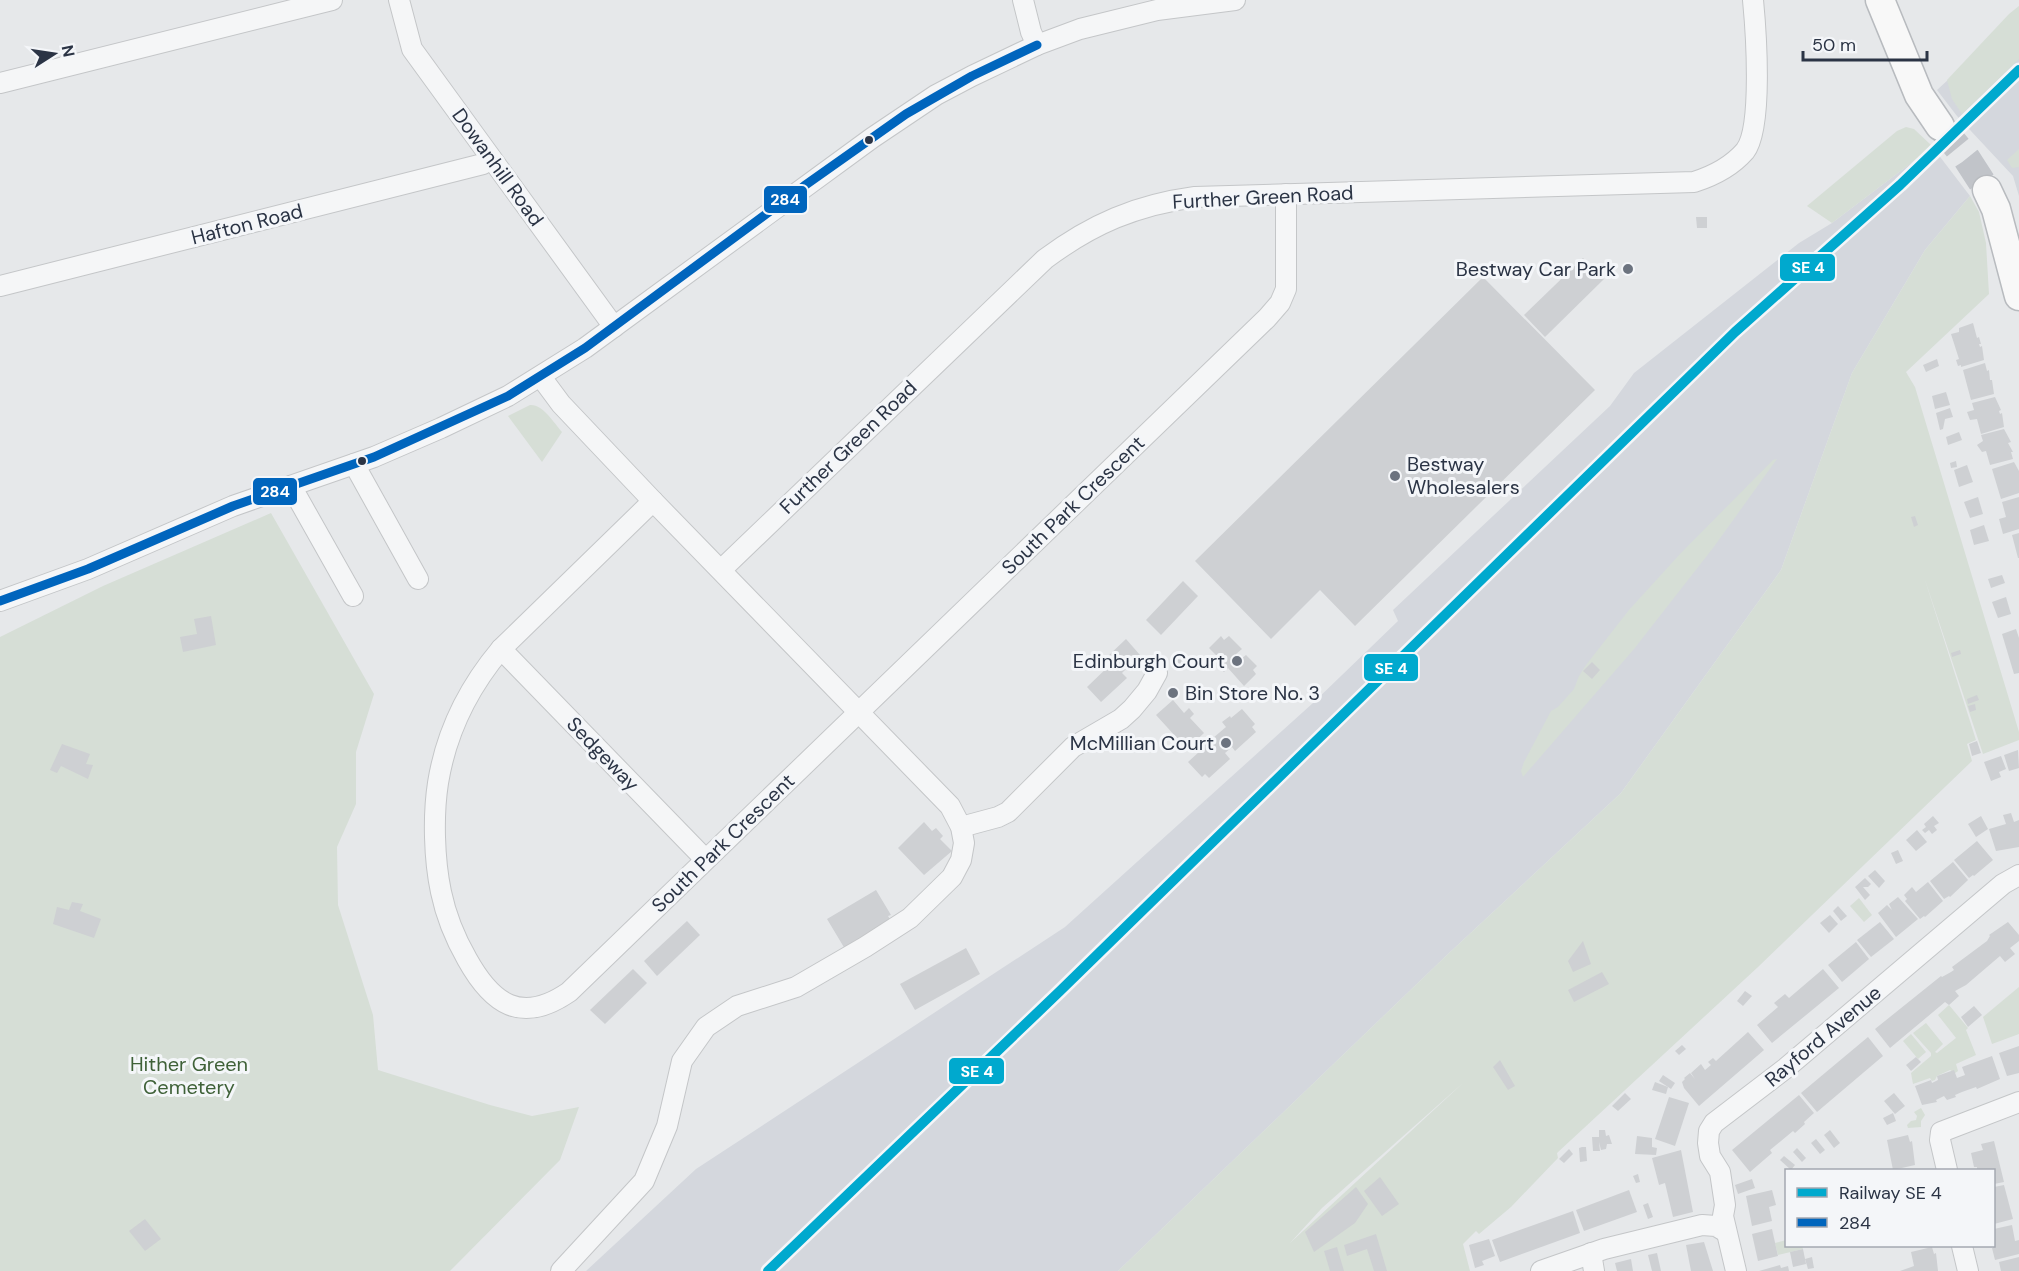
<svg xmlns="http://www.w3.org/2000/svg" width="2019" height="1271" viewBox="0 0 2019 1271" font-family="'DM Sans',sans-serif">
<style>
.built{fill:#d4d7dd}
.green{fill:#d6ded6;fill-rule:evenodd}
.building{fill:#ced0d3}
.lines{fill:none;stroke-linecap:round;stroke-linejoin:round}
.highway-tunnel{stroke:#c1c4c9;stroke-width:28;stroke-dasharray:28 14;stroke-linecap:butt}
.minor-casing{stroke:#c4c6c8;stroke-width:22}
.highway-casing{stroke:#b8bbbf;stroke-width:31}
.minor{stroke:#f5f6f7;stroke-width:20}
.highway{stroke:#f8f8f8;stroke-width:28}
.bus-1-casing{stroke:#f4f6f9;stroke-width:14}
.bus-1{stroke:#0065bd;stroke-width:9}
.rail-1-casing{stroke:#f4f6f9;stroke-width:15}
.rail-1{stroke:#00a9ce;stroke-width:10}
.bus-dot{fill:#2b3445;stroke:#f4f6f9;stroke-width:2}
.poi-dot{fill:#6c737f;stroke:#f4f6f9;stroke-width:2}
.labels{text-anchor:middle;stroke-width:6;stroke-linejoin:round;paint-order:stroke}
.street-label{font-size:20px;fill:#2b3445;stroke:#f4f6f9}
.poi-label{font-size:20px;fill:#2b3445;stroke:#f4f6f9;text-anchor:end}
.park-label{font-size:20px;fill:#3f6138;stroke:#f4f6f9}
.line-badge{stroke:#f4f6f9;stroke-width:2}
.badge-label{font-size:16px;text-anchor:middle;font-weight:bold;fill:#fff}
</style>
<rect width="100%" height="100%" fill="#e6e8ea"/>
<g class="built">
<polygon points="2019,15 2019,196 2013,176 1957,116 1937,90"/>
<polygon points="1931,145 1970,196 1925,250 1852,373 1781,570 1621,793 1448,954 1118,1271 586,1271 696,1169 1065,927 1313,703 1398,621 1393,610 1610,406 1634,373 1799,243 1832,223 1919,157"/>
</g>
<g class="green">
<polygon points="2019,6 2019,59 1962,114 1952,99 1947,80 2009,14"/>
<polygon points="1906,127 1914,129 1931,145 1919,157 1832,223 1807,206 1897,131"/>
<polygon points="2019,149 2019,167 2012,168 2007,160"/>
<path d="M1970 196 1979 212 1986 243 1989 294 1906 372 1915 387 2019 732V740L1983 754 1924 577 1976 740 1967 744 1972 761 1758 967 1557 1153 1558 1158 1511 1207 1479 1234 1476 1231 1463 1244 1470 1271H1118L1448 954 1621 793 1781 570 1852 373 1925 250ZM1463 1083 1290 1243 1322 1208Z"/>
<path d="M530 405C543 404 554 423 562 432L542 462 508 416Z"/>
<polygon points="1777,459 1713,548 1634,649 1523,777 1521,771 1524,762 1551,711 1558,707 1574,689 1579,676 1586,665 1629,610 1680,554 1773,460"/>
<polygon points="271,513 374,694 356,752 356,804 337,847 338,905 373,1015 378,1070 490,1105 532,1116 579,1107 560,1160 450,1271 0,1271 0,637 103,586"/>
<polygon points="1859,898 1872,915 1864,922 1850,906"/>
<polygon points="2019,987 2019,1034 1992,1044 1983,1017"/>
<polygon points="1949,1005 1968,1028 1966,1030 1976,1055 1956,1064 1958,1071 1955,1073 1950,1070 1937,1076 1935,1080 1932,1081 1930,1078 1913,1084 1911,1073 1931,1056 1931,1053 1913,1033 1926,1023 1943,1044 1935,1052 1937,1053 1956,1038 1938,1015"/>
<polygon points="1911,1034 1926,1052 1918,1059 1903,1041"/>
<polygon points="1921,1108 1925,1115 1921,1121 1921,1127 1908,1128 1907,1125 1911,1121 1916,1120 1917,1116 1914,1112"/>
<polygon points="1786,1240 1786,1246 1802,1246 1803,1249 1778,1255 1775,1243"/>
</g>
<g class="building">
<polygon points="1696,217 1707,217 1707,228 1697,228"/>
<polygon points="1583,258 1604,279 1545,337 1524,315"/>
<polygon points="1483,277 1595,390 1355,626 1320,590 1271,639 1195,561"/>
<polygon points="1973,323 1977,338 1979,337 1981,344 1979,344 1980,347 1982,346 1984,360 1961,367 1961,365 1958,366 1956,360 1959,359 1951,334 1959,332 1959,328"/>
<polygon points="1937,359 1939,366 1926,372 1923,365"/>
<polygon points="1985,363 1987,371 1989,370 1990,380 1992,380 1994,394 1971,400 1963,370"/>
<polygon points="1946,392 1950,405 1935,409 1932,396"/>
<polygon points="1995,397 2001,410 1999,411 2000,414 2002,413 2004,427 1981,434 1977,419 1970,420 1967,412 1974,410 1972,403"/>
<polygon points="1950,408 1953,417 1945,419 1943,429 1940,430 1936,413"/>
<polygon points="2004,429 2011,442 2008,443 2013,452 2011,452 2013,459 1990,465 1986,451 1982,452 1977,445 1983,441 1981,435"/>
<polygon points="1959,432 1962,440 1948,445 1946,437"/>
<polygon points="1956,461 1957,467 1951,468 1950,463"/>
<polygon points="2014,462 2019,471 2019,493 2001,499 1992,469"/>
<polygon points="1967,465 1973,482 1959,487 1954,470"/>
<polygon points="1978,497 1983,514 1970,518 1964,502"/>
<polygon points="2019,497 2019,529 2003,534 1999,519 2006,517 2002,502"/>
<polygon points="1915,516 1918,525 1914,527 1911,517"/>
<polygon points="1984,525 1989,541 1974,545 1970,530"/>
<polygon points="2019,533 2019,558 2018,558 2012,535"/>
<polygon points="2002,575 2005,583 1991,588 1988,579"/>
<polygon points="1183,581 1198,596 1161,635 1146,620"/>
<polygon points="2006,597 2011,614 1998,618 1992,602"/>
<polygon points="211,616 216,645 183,652 180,637 197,634 194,619"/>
<polygon points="2016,629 2019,638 2019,673 2014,674 2002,634"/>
<polygon points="1221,636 1224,640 1229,636 1242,649 1236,654 1241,659 1246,655 1257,666 1253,670 1256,674 1244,686 1228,668 1224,672 1218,666 1223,662 1209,648"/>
<polygon points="1126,639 1140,655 1122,673 1127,678 1101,702 1087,687 1112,663 1107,657"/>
<polygon points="1960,650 1961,654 1952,657 1951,653"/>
<polygon points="1174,659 1183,660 1182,668 1173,667"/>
<polygon points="1592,662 1600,670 1592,679 1583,671"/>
<polygon points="1169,688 1178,689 1177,697 1168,696"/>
<polygon points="1977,695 1979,700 1968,704 1967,699"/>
<polygon points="1173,700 1184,713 1189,708 1194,714 1190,718 1204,733 1187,749 1156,715"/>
<polygon points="1975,704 1976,710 1970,712 1968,706"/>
<polygon points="1242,709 1255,724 1252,727 1256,732 1235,751 1232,747 1225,753 1230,759 1209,778 1205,774 1202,777 1188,762 1199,752 1197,749 1204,742 1206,744 1226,727 1222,722 1230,716 1231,718"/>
<polygon points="1977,741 1981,753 1972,756 1969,744"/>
<polygon points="62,744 90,754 86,764 93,765 88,779 61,766 57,773 50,770"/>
<polygon points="2018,750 2019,768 2009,771 2004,755"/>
<polygon points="2001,756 2006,769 1999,772 2001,777 1991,781 1984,762"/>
<polygon points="2011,813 2014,822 2019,820 2019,847 1996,851 1989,829 2006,824 2003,815"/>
<polygon points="1933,816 1939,823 1934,826 1937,830 1932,834 1929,830 1925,833 1922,830 1926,827 1924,824"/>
<polygon points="1981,816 1988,829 1976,837 1968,824"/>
<polygon points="924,822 932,831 936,828 943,836 940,839 952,851 924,875 898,848"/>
<polygon points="1917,830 1927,842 1916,851 1906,840"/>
<polygon points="1977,841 1993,860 1974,876 1973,875 1969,878 1954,860"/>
<polygon points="1898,850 1903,861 1896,864 1891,853"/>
<polygon points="1953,862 1968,880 1950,897 1949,896 1944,899 1930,881"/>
<polygon points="1875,870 1885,881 1879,888 1868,876"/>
<polygon points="1865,878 1871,884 1868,887 1863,887 1870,895 1865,900 1855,887"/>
<polygon points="1928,882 1943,901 1925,917 1924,916 1920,919 1905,901 1907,899 1904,895 1912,887 1916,892"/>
<polygon points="876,890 891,915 888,916 891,921 845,949 827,919"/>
<polygon points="1898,897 1918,919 1896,937 1878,913 1887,905 1892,910 1889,904"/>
<polygon points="72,902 83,904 80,911 101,919 94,938 53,924 57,907 69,910"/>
<polygon points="1838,906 1847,916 1841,921 1833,911"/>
<polygon points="1830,915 1838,924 1829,933 1820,923"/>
<polygon points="687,921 700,935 657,976 644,961"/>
<polygon points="1880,922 1894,939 1871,957 1857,940"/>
<polygon points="2008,922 2019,935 2019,941 2010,948 2015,954 2005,962 2000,956 1966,985 1955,991 1959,996 1949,1005 1945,1002 1890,1048 1875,1029 1941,976 1942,977 1951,972 1954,970 1952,967 1987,941 1990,936 1989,935"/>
<polygon points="1583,941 1591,964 1573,972 1568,961"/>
<polygon points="1856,942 1869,959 1842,982 1828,965"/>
<polygon points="966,948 980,974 915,1010 900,984"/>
<polygon points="633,969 647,983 605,1024 590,1010"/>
<polygon points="1823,969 1839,988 1772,1043 1757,1025 1778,1007 1774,1003 1785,994 1789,998"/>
<polygon points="1602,972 1609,984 1574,1002 1568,990"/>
<polygon points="1745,991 1752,996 1743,1006 1737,1001"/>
<polygon points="1974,1006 1982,1015 1968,1027 1961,1017"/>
<polygon points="1748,1032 1764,1050 1699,1106 1684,1088 1682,1082 1685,1079 1684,1078 1690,1073 1695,1079 1691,1073 1701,1064 1705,1070 1711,1065 1708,1062 1713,1058 1716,1061"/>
<polygon points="1868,1037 1883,1056 1817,1112 1801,1093"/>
<polygon points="1682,1045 1686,1049 1679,1055 1675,1051"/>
<polygon points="2019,1046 2019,1073 2007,1076 1999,1053"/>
<polygon points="1992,1056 2000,1079 1977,1089 1976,1087 1962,1092 1955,1095 1956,1097 1947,1100 1944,1096 1936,1100 1937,1102 1922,1105 1915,1086 1931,1080 1932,1083 1938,1080 1937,1076 1954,1070 1957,1078 1965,1075 1962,1067"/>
<polygon points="1916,1057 1921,1062 1911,1071 1906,1065"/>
<polygon points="1500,1060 1515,1086 1508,1090 1493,1067"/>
<polygon points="1663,1075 1675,1083 1671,1089 1659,1081"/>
<polygon points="1655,1082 1668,1087 1666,1094 1652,1090"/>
<polygon points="1625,1093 1631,1099 1618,1111 1612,1106"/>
<polygon points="1894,1093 1905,1106 1895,1114 1884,1101"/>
<polygon points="1799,1095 1814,1113 1804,1122 1805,1124 1795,1133 1793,1131 1770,1150 1772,1153 1750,1172 1732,1150"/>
<polygon points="1669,1097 1689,1103 1675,1146 1655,1139"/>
<polygon points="1893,1113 1896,1121 1887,1125 1883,1118"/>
<polygon points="1599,1130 1605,1130 1606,1136 1609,1135 1612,1144 1607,1144 1606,1149 1601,1150 1599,1142 1600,1151 1593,1151 1592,1137 1599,1137"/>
<polygon points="1830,1130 1840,1143 1834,1148 1824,1135"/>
<polygon points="1908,1135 1910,1142 1912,1141 1915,1165 1893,1170 1887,1140"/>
<polygon points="1637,1136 1652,1138 1652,1147 1657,1148 1656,1155 1635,1154"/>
<polygon points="1816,1139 1825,1150 1820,1154 1811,1143"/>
<polygon points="1994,1141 2004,1182 1994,1184 1994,1170 1977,1170 1977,1167 1974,1167 1971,1153 1983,1150 1981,1144"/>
<polygon points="1582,1147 1586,1147 1587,1161 1580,1162 1579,1148"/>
<polygon points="1797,1148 1806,1158 1802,1162 1793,1152"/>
<polygon points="1569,1149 1573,1154 1564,1163 1559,1159"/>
<polygon points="1681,1150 1693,1212 1673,1217 1665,1183 1659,1185 1652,1158"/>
<polygon points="1784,1156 1795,1165 1791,1170 1780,1160"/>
<polygon points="1638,1174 1640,1182 1636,1183 1633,1176"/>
<polygon points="1380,1177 1399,1204 1382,1216 1364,1191"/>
<polygon points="1752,1179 1755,1188 1738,1194 1735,1185"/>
<polygon points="2004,1185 2013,1219 1994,1224 1994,1187"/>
<polygon points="1356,1187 1368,1204 1355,1223 1314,1252 1305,1232"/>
<polygon points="1629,1190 1637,1212 1584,1231 1576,1210"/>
<polygon points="1772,1190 1776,1205 1769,1207 1772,1221 1752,1226 1746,1196"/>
<polygon points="1648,1203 1653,1217 1648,1219 1643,1205"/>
<polygon points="1573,1211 1580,1233 1500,1262 1492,1240"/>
<polygon points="145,1219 161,1239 145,1251 129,1231"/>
<polygon points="2012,1225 2015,1241 2019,1240 2019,1254 1995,1260 1992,1248 1993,1248 1994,1229"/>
<polygon points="1772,1229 1778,1256 1758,1261 1752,1234"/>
<polygon points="1376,1234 1387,1271 1374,1271 1367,1249 1347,1256 1344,1245"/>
<polygon points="1489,1239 1495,1256 1482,1261 1484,1265 1475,1268 1469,1245"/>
<polygon points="1704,1242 1713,1271 1691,1271 1686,1245"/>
<polygon points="1337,1247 1344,1271 1330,1271 1324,1251"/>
<polygon points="1932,1247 1934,1254 1936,1253 1938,1271 1900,1271 1914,1266 1911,1252"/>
<polygon points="1803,1249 1806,1264 1793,1267 1790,1252"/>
<polygon points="1657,1253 1661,1271 1652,1271 1648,1255"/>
<polygon points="1812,1257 1814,1268 1808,1269 1805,1259"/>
<polygon points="2019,1257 2019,1271 2001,1271 1999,1262"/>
<polygon points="1631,1259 1633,1271 1617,1271 1615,1263"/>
<polygon points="1780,1265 1781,1268 1788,1266 1789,1271 1759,1271"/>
</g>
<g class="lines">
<polyline class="highway-tunnel" points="1940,126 1967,159 1987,190"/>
<g class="minor-casing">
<g id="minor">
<polyline points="399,0 412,49 614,327"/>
<polyline points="1023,0 1031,32 1037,45"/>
<polyline points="0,83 332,0"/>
<polyline points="0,286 483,164 491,158"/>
<polyline points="541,377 561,404 653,501 950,806 961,827 964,843 961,860 952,877 910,918 865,947 796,987 737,1006 706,1027 682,1061 667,1126 644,1181 561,1271"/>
<polyline points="354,464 418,579"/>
<polyline points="291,486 353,596"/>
<path d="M653 501 501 649C469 687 446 733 438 783 433 815 434 859 441 892 446 916 455 938 467 959 492 1004 521 1025 569 992L1267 318 1280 303 1286 289V194"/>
<path d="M721 570 1045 259C1092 224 1136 205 1195 197L1694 182C1713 176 1732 166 1745 151 1763 128 1756 31 1753 0"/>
<polyline points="0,601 88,569 233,506 374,457 441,428 508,396 585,348 872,138 936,95 972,76 1037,45 1080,29 1157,10 1235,0"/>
<polyline points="501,649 705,859"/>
<polyline points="961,827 998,817 1008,812 1073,747 1121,719 1132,709 1147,691 1157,673"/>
<polyline points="1947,1170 1940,1140 1941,1132 2019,1102"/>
<polyline points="1962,1246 1968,1271"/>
<polyline points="1591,1253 1594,1271"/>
<polyline points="1541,1271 1604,1249 1702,1225 1716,1226 1726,1232"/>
<polyline points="1736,1271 1723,1216 1725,1205 1720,1172 1710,1156 1708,1143 1709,1131 1714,1123 1786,1068 2003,884 2019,875"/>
</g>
</g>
<g class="highway-casing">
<g id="highway">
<polyline points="1880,0 1919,95 1940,126"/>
<polyline points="1987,190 1996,209 2019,296"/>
</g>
</g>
<use href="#minor" class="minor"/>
<use href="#highway" class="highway"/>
<g class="bus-1-casing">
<polyline id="bus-1" points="0,601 88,569 233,506 374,457 508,396 585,348 804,186 906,114 972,76 1037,45"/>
</g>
<use href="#bus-1" class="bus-1"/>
<g class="rail-1-casing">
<polyline id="rail-1" points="768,1271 1060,991 1735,332 1900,185 2019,70"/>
</g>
<use href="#rail-1" class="rail-1"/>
</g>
<g class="bus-dot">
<circle cx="869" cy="140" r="5"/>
<circle cx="362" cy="461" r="5"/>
</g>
<g class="poi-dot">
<circle cx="1628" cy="269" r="6"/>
<circle cx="1395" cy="476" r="6"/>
<circle cx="1237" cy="661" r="6"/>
<circle cx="1173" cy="693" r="6"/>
<circle cx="1226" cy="743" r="6"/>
</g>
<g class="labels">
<g class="street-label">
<text transform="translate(498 167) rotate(54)" y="7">Dowanhill Road</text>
<text transform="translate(1263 197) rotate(-3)" y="7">Further Green Road</text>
<text transform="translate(247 224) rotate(-14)" y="7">Hafton Road</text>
<text transform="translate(848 447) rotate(-44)" y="7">Further Green Road</text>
<text transform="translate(1073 505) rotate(-44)" y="7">South Park Crescent</text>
<text transform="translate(603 754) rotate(46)" y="7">Sedgeway</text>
<text transform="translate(723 843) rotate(-44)" y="7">South Park Crescent</text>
<text transform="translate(1823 1036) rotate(-40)" y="7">Rayford Avenue</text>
</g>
<g class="poi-label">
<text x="1616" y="276">Bestway Car Park</text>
<text x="1407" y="471" text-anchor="start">Bestway<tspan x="1407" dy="23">Wholesalers</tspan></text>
<text x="1225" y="668">Edinburgh Court</text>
<text x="1185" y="700" text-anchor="start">Bin Store No. 3</text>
<text x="1214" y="750">McMillian Court</text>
</g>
<g class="park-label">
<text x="189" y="1071">Hither Green<tspan x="189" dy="23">Cemetery</tspan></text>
</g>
</g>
<g class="line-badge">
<rect x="763" y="185" width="45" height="29" rx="6" fill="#0065bd"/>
<rect x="1779" y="253" width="57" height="29" rx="6" fill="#00a9ce"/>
<rect x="252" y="477" width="46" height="29" rx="6" fill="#0065bd"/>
<rect x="1363" y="653" width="56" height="29" rx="6" fill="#00a9ce"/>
<rect x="948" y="1057" width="57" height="28" rx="6" fill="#00a9ce"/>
</g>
<g class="badge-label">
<text x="785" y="205">284</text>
<text x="1808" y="273">SE 4</text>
<text x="275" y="497">284</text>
<text x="1391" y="674">SE 4</text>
<text x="977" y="1077">SE 4</text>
</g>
<rect x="1785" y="1169" width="210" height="78" fill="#f4f6f9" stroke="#a4a8b1" stroke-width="1.5"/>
<rect x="1797" y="1188" width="30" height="9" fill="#00a9ce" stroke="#a4a8b1" stroke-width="1.5"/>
<text x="1839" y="1199" font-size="18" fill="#2b3445">Railway SE 4</text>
<rect x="1797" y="1218" width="30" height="9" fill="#0065bd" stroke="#a4a8b1" stroke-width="1.5"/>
<text x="1839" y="1229" font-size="18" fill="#2b3445">284</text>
<g transform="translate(54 54) rotate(78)" stroke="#f4f6f9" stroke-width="4.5" paint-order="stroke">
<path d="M0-4.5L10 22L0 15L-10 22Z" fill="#2b3445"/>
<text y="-9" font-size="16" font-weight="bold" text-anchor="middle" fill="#2b3445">N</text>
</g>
<path d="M1803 51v9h124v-9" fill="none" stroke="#2b3445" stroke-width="3"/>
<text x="1812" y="51" font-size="18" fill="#2b3445" stroke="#f4f6f9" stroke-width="4.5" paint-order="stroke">50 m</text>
</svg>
